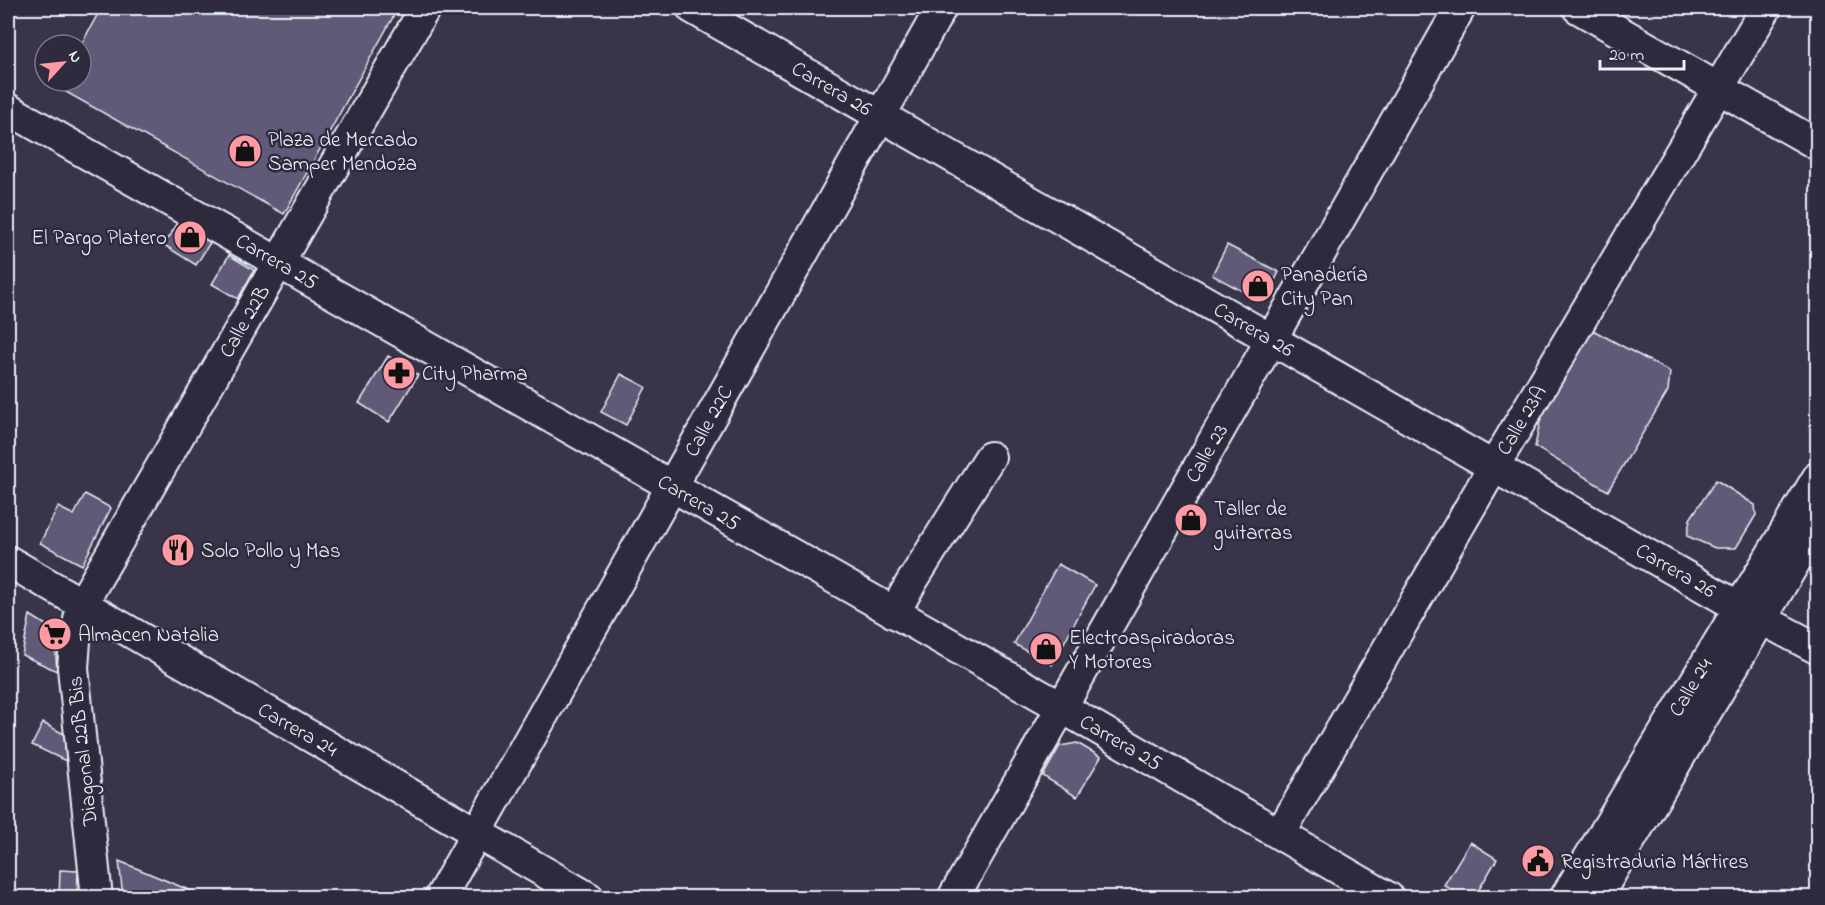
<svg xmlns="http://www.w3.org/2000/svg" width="1825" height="905" viewBox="0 0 1825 905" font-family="'Indie Flower',sans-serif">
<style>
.building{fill:#615a78;stroke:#e8f1f8;stroke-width:1.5}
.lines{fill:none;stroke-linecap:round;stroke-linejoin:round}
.minor-casing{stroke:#e8f1f8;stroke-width:34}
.minor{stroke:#2f2a3d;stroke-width:30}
.labels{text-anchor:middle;stroke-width:5;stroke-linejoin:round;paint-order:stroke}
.street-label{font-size:21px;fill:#e8f1f8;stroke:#2f2a3d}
.poi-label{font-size:21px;fill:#e8f1f8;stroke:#2f2a3d;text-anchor:start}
</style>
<rect width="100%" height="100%" fill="#393449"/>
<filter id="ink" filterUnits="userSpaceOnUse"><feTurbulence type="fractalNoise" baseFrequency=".0167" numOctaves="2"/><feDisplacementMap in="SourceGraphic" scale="12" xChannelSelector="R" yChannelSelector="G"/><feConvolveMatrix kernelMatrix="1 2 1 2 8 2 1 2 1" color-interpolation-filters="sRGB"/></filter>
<g filter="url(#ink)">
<g class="building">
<polygon points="101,8 398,8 284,214 57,87 61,81 81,81 81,45"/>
<polygon points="179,221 211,241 196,265 164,245"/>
<polygon points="1227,245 1279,272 1267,296 1259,300 1212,275"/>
<polygon points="229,255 254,270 238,299 212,284"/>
<polygon points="1589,328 1670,372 1668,391 1608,491 1535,447 1540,421"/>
<polygon points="388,356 418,375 389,422 359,403"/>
<polygon points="621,374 646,387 626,425 601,412"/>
<polygon points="1716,480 1755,505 1756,515 1736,548 1715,548 1687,536 1690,519"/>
<polygon points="85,494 111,508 82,565 40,543 58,507 74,515"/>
<polygon points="1058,564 1095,585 1052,665 1014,644"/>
<polygon points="30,615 54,630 57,671 22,655"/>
<polygon points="43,723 64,734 66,761 32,745"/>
<polygon points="1077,743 1101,757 1077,797 1043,776 1060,746"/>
<polygon points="1470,842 1497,859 1474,898 1464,898 1444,885"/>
<polygon points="119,861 208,898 123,898"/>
<polygon points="60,870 78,871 77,898 59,898"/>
</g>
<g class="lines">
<g class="minor-casing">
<g id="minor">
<polyline points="692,8 1739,607 1818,649"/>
<polyline points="1578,8 1818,145"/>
<polyline points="8,109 1061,707 1389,898"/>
<polyline points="8,561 589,898"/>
<polyline points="894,613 911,583 990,457"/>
<polyline points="1280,834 1494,466 1766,8"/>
<polyline points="97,898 73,668 75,641 82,604 425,8"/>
<polyline points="440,898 941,8"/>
<polyline points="953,898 1460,8"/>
<polyline points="1565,898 1818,477"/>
<polyline points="1596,898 1818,523"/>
</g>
</g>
<use href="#minor" class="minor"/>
</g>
</g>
<defs>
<g id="shop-disc" transform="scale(1.725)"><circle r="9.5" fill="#ff9aa2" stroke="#2f2a3d"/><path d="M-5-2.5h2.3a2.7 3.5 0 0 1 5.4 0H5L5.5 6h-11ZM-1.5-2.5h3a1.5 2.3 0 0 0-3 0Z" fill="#111"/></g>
<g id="pharmacy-disc" transform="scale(1.725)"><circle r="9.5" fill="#ff9aa2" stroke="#2f2a3d"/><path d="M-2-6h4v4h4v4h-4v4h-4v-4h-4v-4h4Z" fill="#111"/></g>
<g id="restaurant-disc" transform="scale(1.725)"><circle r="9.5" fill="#ff9aa2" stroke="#2f2a3d"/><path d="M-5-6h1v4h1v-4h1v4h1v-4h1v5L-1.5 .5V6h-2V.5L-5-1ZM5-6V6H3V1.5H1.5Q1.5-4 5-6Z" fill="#111"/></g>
<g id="supermarket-disc" transform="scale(1.725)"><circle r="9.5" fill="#ff9aa2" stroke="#2f2a3d"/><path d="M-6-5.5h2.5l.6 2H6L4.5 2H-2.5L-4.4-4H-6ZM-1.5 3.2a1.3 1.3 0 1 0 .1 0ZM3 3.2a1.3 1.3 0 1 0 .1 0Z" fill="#111"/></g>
<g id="civic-disc" transform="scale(1.725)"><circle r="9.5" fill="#ff9aa2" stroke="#2f2a3d"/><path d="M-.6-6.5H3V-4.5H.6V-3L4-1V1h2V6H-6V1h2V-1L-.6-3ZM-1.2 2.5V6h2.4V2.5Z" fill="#111"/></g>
</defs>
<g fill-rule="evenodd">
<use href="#shop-disc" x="245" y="151"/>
<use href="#shop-disc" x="190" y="237"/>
<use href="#shop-disc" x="1258" y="286"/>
<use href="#pharmacy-disc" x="399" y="373"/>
<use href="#shop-disc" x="1191" y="520"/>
<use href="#restaurant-disc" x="178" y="550"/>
<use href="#supermarket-disc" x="55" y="634"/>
<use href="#shop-disc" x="1046" y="649"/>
<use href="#civic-disc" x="1538" y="861"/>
</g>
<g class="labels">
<g class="street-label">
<text transform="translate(832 88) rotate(30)" y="7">Carrera 26</text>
<text transform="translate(277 261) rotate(30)" y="7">Carrera 25</text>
<text transform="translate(244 321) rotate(-60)" y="7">Calle 22B</text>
<text transform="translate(1254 329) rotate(30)" y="7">Carrera 26</text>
<text transform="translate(1521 420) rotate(-59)" y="7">Calle 23A</text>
<text transform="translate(708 421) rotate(-61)" y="7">Calle 22C</text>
<text transform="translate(1206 453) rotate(-60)" y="7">Calle 23</text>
<text transform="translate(699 502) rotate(30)" y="7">Carrera 25</text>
<text transform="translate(1676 570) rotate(30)" y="7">Carrera 26</text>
<text transform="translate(1690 687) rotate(-59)" y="7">Calle 24</text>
<text transform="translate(298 729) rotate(30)" y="7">Carrera 24</text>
<text transform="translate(1121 742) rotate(30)" y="7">Carrera 25</text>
<text transform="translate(82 751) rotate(-96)" y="7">Diagonal 22B Bis</text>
</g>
<g class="poi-label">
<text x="268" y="146">Plaza de Mercado<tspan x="268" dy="24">Samper Mendoza</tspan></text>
<text x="167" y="244" text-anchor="end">El Pargo Platero</text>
<text x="1281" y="281">Panadería<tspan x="1281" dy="24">City Pan</tspan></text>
<text x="422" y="380">City Pharma</text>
<text x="1214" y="515">Taller de<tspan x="1214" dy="24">guitarras</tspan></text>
<text x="201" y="557">Solo Pollo y Mas</text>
<text x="78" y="641">Almacen Natalia</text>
<text x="1069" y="644">Electroaspiradoras<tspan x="1069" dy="24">Y Motores</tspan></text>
<text x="1561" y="868">Registraduria Mártires</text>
</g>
</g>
<rect width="1825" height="905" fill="none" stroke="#2f2a3d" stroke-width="30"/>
<rect x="15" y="15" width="1795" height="875" fill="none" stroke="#e8f1f8" stroke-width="2" filter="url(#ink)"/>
<g transform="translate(63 63) rotate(63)"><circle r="28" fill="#2f2a3d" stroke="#797a88" stroke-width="1.5"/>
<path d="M0-4.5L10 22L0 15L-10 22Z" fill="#ff9aa2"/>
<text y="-9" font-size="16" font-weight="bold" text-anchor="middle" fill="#e8f1f8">N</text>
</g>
<path d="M1600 60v9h84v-9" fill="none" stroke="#e8f1f8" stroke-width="3"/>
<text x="1609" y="60" font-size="18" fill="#e8f1f8" stroke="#2f2a3d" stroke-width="4.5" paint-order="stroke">20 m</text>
</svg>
